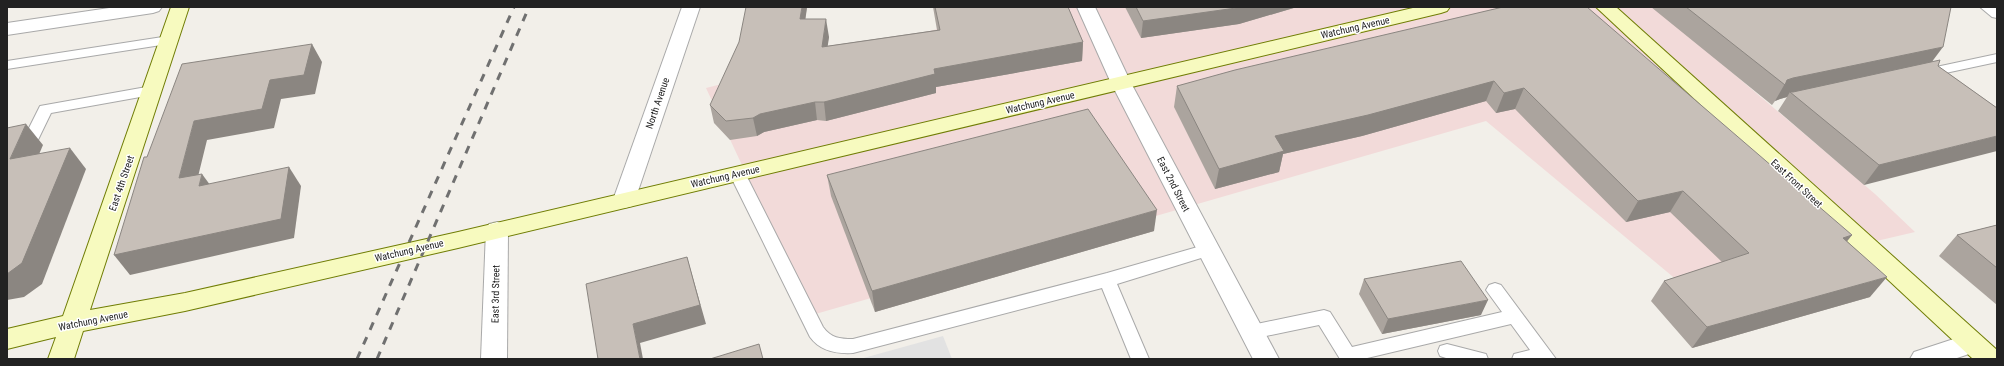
<svg xmlns="http://www.w3.org/2000/svg" width="2004" height="366" viewBox="0 0 2004 366" font-family="'Roboto Condensed',sans-serif">
<style>
.commercial{fill:#f2dad9}
.parking{fill:#e2e2e2}
.lines{fill:none;stroke-linecap:round;stroke-linejoin:round}
.lane-casing{stroke:#a9a9a9;stroke-width:2}
.street-casing{stroke:#a9a9a9;stroke-width:2}
.secondary-casing{stroke:#707d05;stroke-width:2}
.lane{fill:#fff;fill-rule:evenodd}
.street{fill:#fff;fill-rule:evenodd}
.secondary{fill:#f7fabf;fill-rule:evenodd}
.rail{stroke:#707070;stroke-width:3;stroke-dasharray:8 8;stroke-linecap:butt}
.wall{fill:#aba49e}
.shaded-wall{fill:#8b8681}
.building{fill:#c7bfb8;stroke:#8b8681}
.labels{text-anchor:middle;stroke-width:3;stroke-linejoin:round;paint-order:stroke}
.street-label{font-size:10px;fill:#222;stroke:#fff}
</style>
<rect width="100%" height="100%" fill="#f2efe9"/>
<polygon class="commercial" points="1024,7 1655,7 1875,194 1915,232 1684,286 1486,121 812,315 706,88"/>
<polygon class="parking" points="943,336 952,359 860,359"/>
<g class="lines">
<g class="lane-casing">
<g id="lane">
<polygon points="1980,7 1996,7 1997,18 1992,17"/>
<polygon points="169,36 174,37 176,40 174,43 7,69 7,61"/>
<polygon points="1997,54 1997,62 1922,78 1917,77 1915,74 1917,71 1922,70"/>
<polygon points="152,86 157,88 159,91 157,94 51,113 36,144 7,149 7,139 25,136 40,106"/>
<path d="M737 168 743 169 745 173 823 327C831 338 840 339 853 339L1107 273 1208 244 1214 246 1217 250 1214 254 1117 284 1149 359H1131L1102 288 853 353C836 354 820 351 810 337L729 173 731 169Z"/>
<polygon points="1495,283 1501,285 1556,359 1512,359 1514,354 1530,350 1511,324 1363,359 1340,359 1319,325 1252,339 1246,337 1243,332 1246,327 1252,325 1324,310 1330,312 1352,347 1502,312 1486,290 1489,285"/>
<polygon points="1447,344 1486,354 1488,359 1449,359 1440,356 1438,351 1440,346"/>
</g>
</g>
<g class="street-casing">
<g id="street">
<polygon points="116,7 162,7 159,11 153,13 7,35 7,23"/>
<polygon points="682,7 700,7 635,200 632,206 624,208 616,206 613,200"/>
<polygon points="1077,7 1095,7 1131,83 1279,359 1253,359 1111,83"/>
<polygon points="497,222 505,224 508,230 507,359 481,359 486,230 489,224"/>
<polygon points="1972,333 1981,336 1985,343 1981,350 1954,359 1910,359 1914,352"/>
</g>
</g>
<g class="secondary-casing">
<g id="secondary">
<polygon points="171,7 189,7 90,310 185,293 458,232 1417,7 1450,7 1447,11 1441,13 458,248 185,311 83,331 74,359 48,359 56,337 7,349 7,329 63,316"/>
<polygon points="1596,7 1616,7 1997,350 1997,359 1973,359"/>
</g>
</g>
<use href="#lane" class="lane"/>
<use href="#street" class="street"/>
<use href="#secondary" class="secondary"/>
<g class="rail">
<polyline points="357,359 514,7"/>
<polyline points="377,359 529,7"/>
</g>
</g>
<g class="wall">
<polygon points="807,7 805,19 829,37 827,46 937,30 933,7 1068,7 1083,42 1082,61 936,87 936,93 826,121 817,120 764,132 757,136 730,140 714,123 710,105"/>
<polygon points="1125,7 1297,7 1239,24 1141,38"/>
<polygon points="1503,7 1852,235 1847,241 1870,297 1692,348 1651,301 1664,281 1722,262 1670,212 1626,222 1515,109 1496,113 1486,101 1362,136 1283,154 1279,172 1215,189 1174,107 1177,86"/>
<polygon points="1651,7 1951,7 1932,62 1938,66 1997,108 1864,185 1778,111 1787,97 1780,99 1775,101 1772,105"/>
<polygon points="827,175 1154,231 875,312 831,196"/>
<polygon points="1997,225 1997,305 1939,256 1957,235"/>
<polygon points="1364,279 1481,315 1382,334 1359,294"/>
</g>
<g class="shaded-wall">
<polygon points="802,7 807,7 803,38 800,19"/>
<polygon points="1243,7 1297,7 1239,24 1141,38 1143,21"/>
<polygon points="826,19 829,37 825,65 822,47"/>
<polygon points="1083,42 1082,61 936,87 936,93 826,121 824,102 934,69"/>
<polygon points="312,44 322,62 315,94 281,99 274,128 207,140 193,197 179,178 194,121 270,80"/>
<polygon points="1943,47 1928,67 1795,95 1790,92 1787,97 1780,99 1775,101 1787,80 1793,78"/>
<polygon points="1494,81 1486,101 1362,136 1283,154 1279,172 1215,189 1219,169 1275,136"/>
<polygon points="1524,88 1515,109 1496,113 1504,93"/>
<polygon points="815,102 817,120 764,132 757,136 753,118 760,114"/>
<polygon points="26,124 43,145 28,180 10,159"/>
<polygon points="1997,136 1997,151 1864,185 1879,165"/>
<polygon points="70,148 86,169 42,284 24,297 7,300 7,274"/>
<polygon points="289,167 301,186 294,238 130,275 114,255"/>
<polygon points="202,174 216,193 199,186"/>
<polygon points="1683,191 1670,212 1626,222 1638,201"/>
<polygon points="1157,210 1154,231 875,312 872,291"/>
<polygon points="1852,235 1836,255 1843,238"/>
<polygon points="687,257 706,324 640,343 643,359 640,359 633,324"/>
<polygon points="1887,277 1870,297 1692,348 1707,327"/>
<polygon points="1488,300 1481,315 1382,334 1388,319"/>
</g>
<g class="building">
<polygon points="746,7 802,7 800,19 826,19 822,47 940,30 935,7 1068,7 1083,42 934,69 935,74 824,102 815,102 760,114 753,118 726,121 710,105 739,42"/>
<polygon points="1136,7 1243,7 1143,21"/>
<polygon points="1503,7 1587,7 1852,235 1843,238 1887,277 1707,327 1664,281 1749,253 1683,191 1638,201 1524,88 1504,93 1494,81 1368,115 1275,136 1284,151 1219,169 1177,86 1235,70"/>
<polygon points="1686,7 1951,7 1943,47 1793,78 1787,80 1785,85"/>
<polygon points="312,44 304,75 270,80 262,109 194,121 179,178 202,174 199,186 289,167 281,219 114,255 144,157 147,157 182,64"/>
<polygon points="1940,60 1938,66 1997,108 1997,136 1879,165 1790,92 1793,92"/>
<polygon points="1088,109 1157,210 872,291 827,175"/>
<polygon points="26,124 10,159 70,148 22,263 7,274 7,128"/>
<polygon points="1997,225 1997,268 1957,235"/>
<polygon points="687,257 700,305 633,324 640,359 598,359 586,284"/>
<polygon points="1461,261 1488,300 1388,319 1364,279"/>
<polygon points="759,344 763,359 710,359"/>
</g>
<g class="labels">
<g class="street-label">
<text transform="translate(1355 27) rotate(-13)" y="4">Watchung Avenue</text>
<text transform="translate(1040 102) rotate(-13)" y="4">Watchung Avenue</text>
<text transform="translate(657 103) rotate(-71)" y="4">North Avenue</text>
<text transform="translate(725 176) rotate(-13)" y="4">Watchung Avenue</text>
<text transform="translate(121 183) rotate(-71)" y="4">East 4th Street</text>
<text transform="translate(1797 183) rotate(43)" y="4">East Front Street</text>
<text transform="translate(1174 184) rotate(63)" y="4">East 2nd Street</text>
<text transform="translate(409 250) rotate(-13)" y="4">Watchung Avenue</text>
<text transform="translate(495 294) rotate(-89)" y="4">East 3rd Street</text>
<text transform="translate(93 320) rotate(-11)" y="4">Watchung Avenue</text>
</g>
</g>
<rect width="2004" height="366" fill="none" stroke="#222222" stroke-width="16"/>
</svg>
